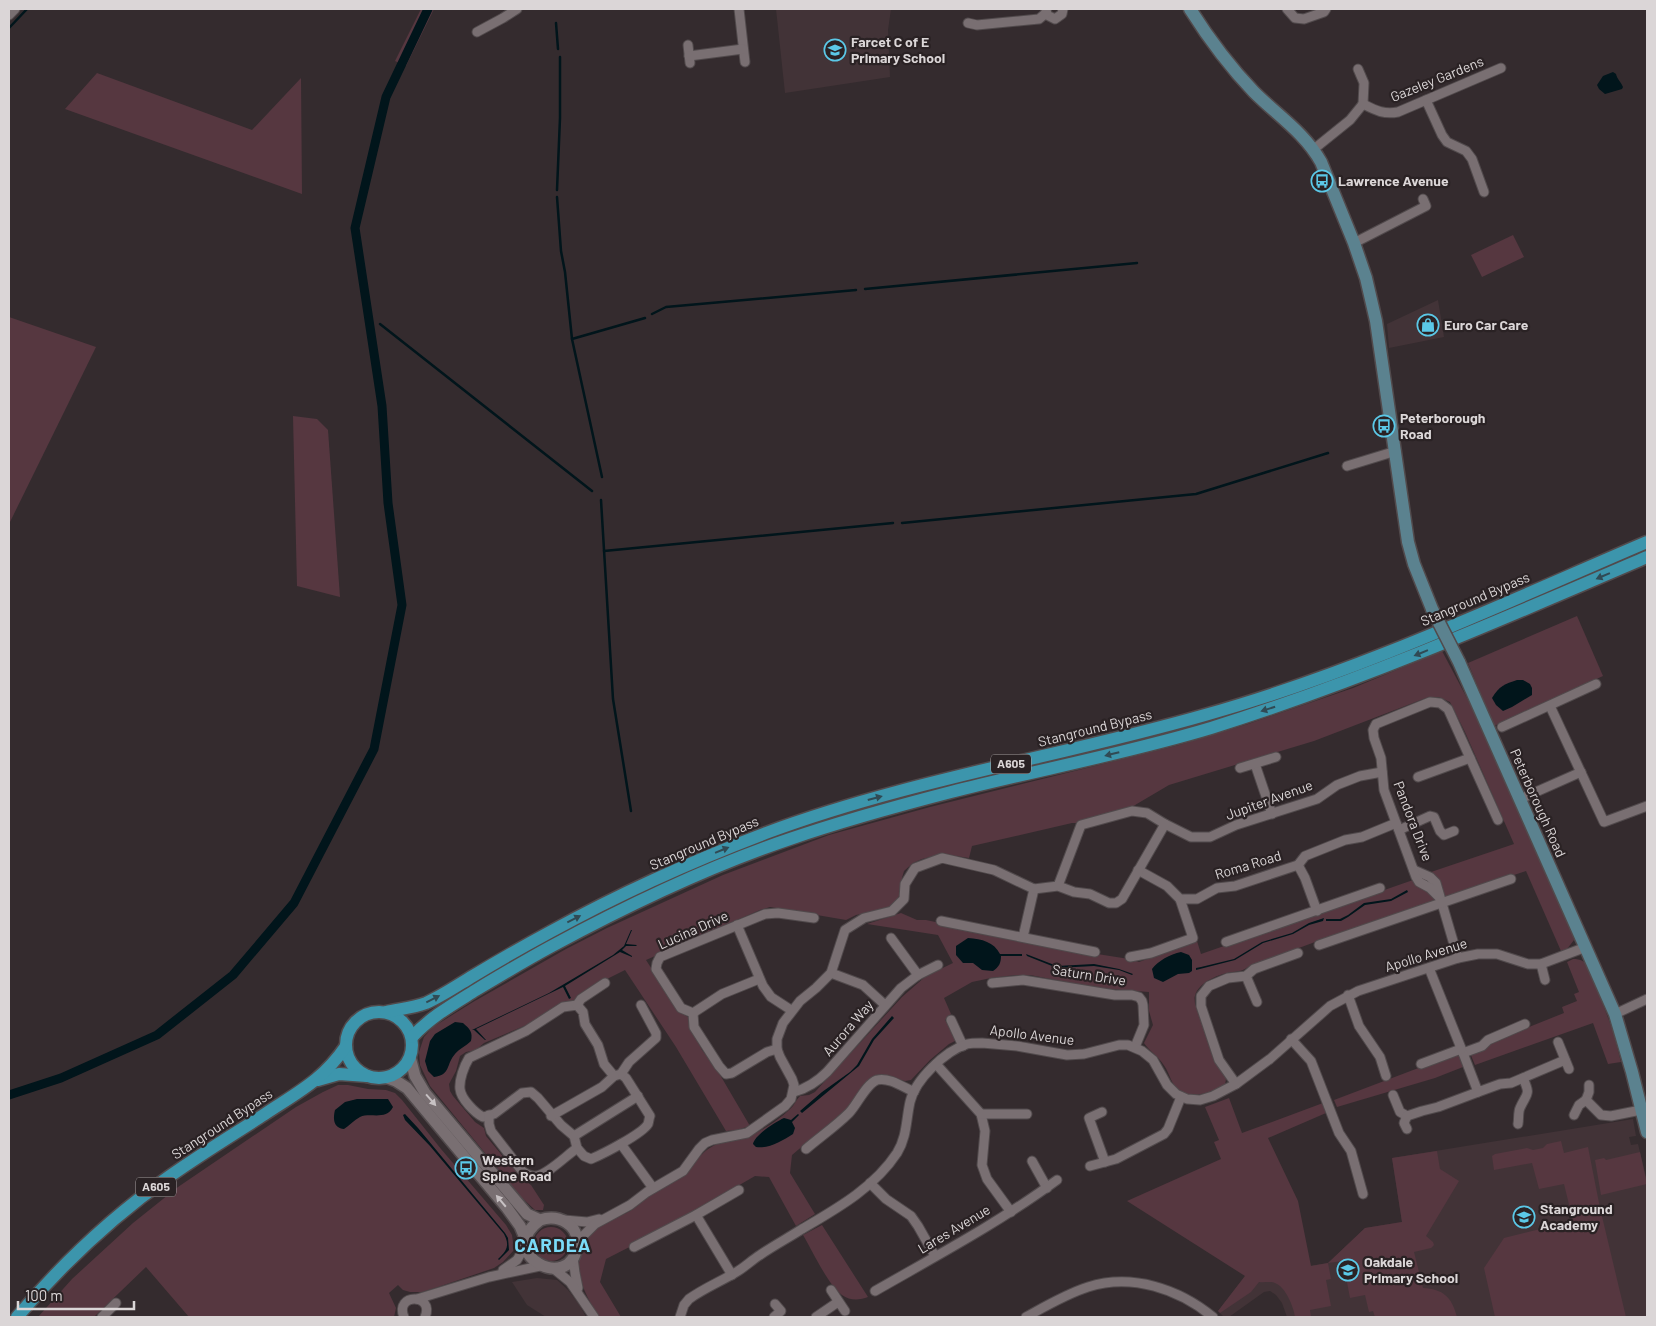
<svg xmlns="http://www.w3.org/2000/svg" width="1656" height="1326" viewBox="0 0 1656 1326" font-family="Barlow,sans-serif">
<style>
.built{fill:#423337}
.green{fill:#563740}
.water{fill:#01151b}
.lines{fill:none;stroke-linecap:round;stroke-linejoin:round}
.stream{stroke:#01151b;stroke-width:2.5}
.canal{stroke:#01151b;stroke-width:9}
.minor-casing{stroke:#514a4c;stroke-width:11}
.tertiary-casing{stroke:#514a4c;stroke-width:14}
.secondary-casing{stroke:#514a4c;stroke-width:15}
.primary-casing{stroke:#514a4c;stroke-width:15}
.minor{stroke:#796f72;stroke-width:9}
.tertiary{stroke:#796f72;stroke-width:11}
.secondary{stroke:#5b828f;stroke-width:12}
.primary{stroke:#3c95ac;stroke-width:12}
.secondary-bridge-casing{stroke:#514a4c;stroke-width:15;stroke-linecap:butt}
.secondary-bridge{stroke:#5b828f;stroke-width:12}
.oneway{fill:#304a54}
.oneway2{fill:#c7c1c3}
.labels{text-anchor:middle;stroke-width:4.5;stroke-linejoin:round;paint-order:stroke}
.shield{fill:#2a2224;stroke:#a6a0a1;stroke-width:1}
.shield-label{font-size:12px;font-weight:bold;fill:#dbd6d7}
.poi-label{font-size:14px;font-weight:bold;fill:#dbd6d7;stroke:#2a2224;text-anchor:start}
.street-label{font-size:14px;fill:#dbd6d7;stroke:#2a2224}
.district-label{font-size:19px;font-weight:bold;letter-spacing:1px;fill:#7adbf8;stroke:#2a2224}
</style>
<rect width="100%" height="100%" fill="#342b2e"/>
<g class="built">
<polygon points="776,9 893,9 891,9 888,30 890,77 785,93"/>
<polygon points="1438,300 1444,337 1389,348 1387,324"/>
<polygon points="1633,1119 1636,1136 1629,1137 1631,1145 1638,1144 1647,1181 1647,1317 1287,1317 1282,1303 1276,1295 1270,1291 1264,1292 1229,1317 1224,1317 1218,1311 1245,1276 1328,1263 1365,1228 1402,1222 1392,1158"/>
<polygon points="537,1278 557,1280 568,1290 579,1304 586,1317 546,1317 527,1305 512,1282"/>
</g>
<g class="green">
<polygon points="421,9 434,9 406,66 395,61"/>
<polygon points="97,73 252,130 301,78 302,194 65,109"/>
<polygon points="1513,235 1524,257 1482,277 1471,255"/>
<polygon points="9,317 96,347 9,524"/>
<polygon points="293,416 317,419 328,430 340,597 297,586"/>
<polygon points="1577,616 1603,676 1494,726 1468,663"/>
<path d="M1442 651 1476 715 1573 932 1574 940 1567 949 1561 951 1526 871 1445 898 1436 878 1431 872 1514 844 1465 732 1450 702 1439 697 1426 698 1314 741 1169 785 1130 808 1076 823H1072L972 846 969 858 942 854 922 859 913 863 904 871 902 878 901 891 898 899 894 904 888 908 856 915 846 920 770 907 760 910 646 960 677 1008C681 1014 687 1015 691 1020L689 1025 702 1050 716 1068 750 1126 737 1130 726 1131 676 1047 625 970 605 980 574 1001 562 1004 548 1011 536 1021 484 1043 476 1050 466 1052 460 1056 456 1071 449 1084 450 1091 453 1096 475 1122 484 1128 486 1136 505 1159 518 1169 524 1180 531 1185 544 1205 543 1210H535L521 1197 430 1086 420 1065 419 1052 424 1037 433 1027 473 1002 566 949 607 928 723 875 829 835 930 807 1179 745 1248 724 1353 688Z"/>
<path d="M1413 880C1420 890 1429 888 1435 901L1315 942 1248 967C1243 971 1239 971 1233 972 1221 973 1198 982 1195 996 1194 998 1195 1001 1195 1004L1219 1067 1226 1079 1225 1085C1211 1093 1186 1102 1174 1085 1170 1079 1168 1070 1163 1064 1158 1056 1149 1051 1144 1043L1153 1025 1149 1011V992L1097 988 1030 975H1016L991 978 972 982 944 998 951 1014 945 1020 957 1040 949 1044 930 1060 911 1080 905 1081 886 1076 857 1097 843 1112 792 1155 790 1173 815 1214 796 1226 769 1177 755 1176 651 1236 606 1259 600 1282 621 1317H599C585 1295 571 1269 584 1243 593 1225 614 1220 630 1211 639 1205 646 1198 654 1192 663 1186 672 1183 681 1177 693 1168 699 1153 713 1146 724 1140 737 1139 749 1135 762 1132 784 1116 793 1106 795 1103 797 1099 800 1096L809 1095 815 1092 902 997 926 976 953 963 938 935 867 924 901 913 917 920H926L1053 947 1129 959 1139 962 1197 941 1201 954Z"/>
<path d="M1573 959C1581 959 1584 961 1589 967L1613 1031 1621 1062 1608 1064 1593 1023 1475 1065 1470 1053 1491 1042 1564 1013 1562 1007 1577 1001 1574 994 1579 992 1567 962Z"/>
<polygon points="1458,1053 1463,1067 1435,1078 1337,1107 1334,1100"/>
<polygon points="338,1085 348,1085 368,1089 386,1090 395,1093 402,1100 441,1149 506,1225 512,1235 514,1250 503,1262 494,1268 438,1287 422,1292 410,1292 403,1290 398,1285 389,1293 396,1308 394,1317 189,1317 146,1267 94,1317 38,1317 72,1279 133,1223 178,1187 296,1107 323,1092"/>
<path d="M1229 1098 1242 1133 1323 1103 1326 1113 1268 1138 1298 1201 1311 1266 1328 1263 1365 1228 1402 1222 1392 1158 1437 1151 1440 1169 1459 1181 1426 1236 1433 1242 1434 1245 1431 1248 1414 1252 1423 1288C1443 1289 1452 1297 1457 1317H1375L1373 1311 1369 1312 1365 1295 1350 1298 1343 1261 1328 1263 1331 1279 1326 1280 1331 1306 1310 1310 1311 1317H1295C1294 1308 1286 1287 1275 1283 1271 1281 1264 1283 1259 1282L1251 1292 1220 1313 1218 1311 1245 1276 1127 1201 1221 1159 1214 1142 1219 1140 1205 1107Z"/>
<polygon points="1561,1141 1564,1153 1588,1147 1600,1208 1626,1317 1495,1317 1484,1268 1504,1238 1573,1221 1564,1184 1539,1189 1532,1163 1494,1170 1492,1156 1495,1154 1527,1148 1533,1150 1543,1148 1547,1144"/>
<polygon points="1640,1152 1647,1184 1601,1195 1595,1160 1604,1158 1606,1160"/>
<path d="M822 1225 868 1297C860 1300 850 1301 842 1295 828 1285 812 1250 803 1235Z"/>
<circle cx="551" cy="1244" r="17"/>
</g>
<g class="water">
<path d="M1613 72 1616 74C1617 79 1621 82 1623 87L1622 89 1605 94 1599 89 1597 85 1603 76Z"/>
<path d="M1517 680H1523L1530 684 1532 688V695L1512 707 1503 711 1496 705 1492 698C1499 686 1505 684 1517 680Z"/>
<polygon points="1407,890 1408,892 1391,901 1365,905 1348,917 1341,921 1326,921 1326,919 1340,919 1348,915 1364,903 1391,899"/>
<polygon points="1324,918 1323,921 1309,925 1293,934 1263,943 1235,960 1196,970 1196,968 1201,967 1234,959 1262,942 1292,933 1309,923"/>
<polygon points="631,930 632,930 626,944 637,945 636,946 626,946 622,950 632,956 632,957 620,952 565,986 571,998 569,999 563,987 476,1029 486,1040 485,1040 474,1030 472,1030 549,993 613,955 624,946"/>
<path d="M968 938C982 939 994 942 1000 954H1022V956H1001C1001 963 999 967 993 971L982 970 973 963H963L956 955V946Z"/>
<path d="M1181 952 1189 955 1192 960V971L1189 973 1178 974 1163 982 1154 978 1152 969C1158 961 1170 954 1181 952Z"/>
<polygon points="1026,954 1057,966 1094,964 1119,969 1133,974 1132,975 1119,970 1094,966 1057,968 1027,956"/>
<polygon points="892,1016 894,1018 874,1040 859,1066 802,1113 800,1111 822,1092 850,1072 857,1065 872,1039"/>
<path d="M455 1022 463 1023C470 1029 473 1032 471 1041 466 1046 459 1049 455 1054 446 1064 451 1075 434 1077L428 1071 425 1061 430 1041 435 1034Z"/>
<path d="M357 1099H388L393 1107C386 1121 370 1112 360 1117 354 1120 349 1126 344 1129 333 1128 333 1118 335 1110L345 1102Z"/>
<path d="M798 1114 799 1115 792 1122 795 1128 793 1134C782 1141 769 1149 756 1147L753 1144C755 1135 775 1122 784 1118L791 1120Z"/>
<path d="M403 1115 405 1114 418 1128 505 1233 508 1238 509 1250 499 1260 498 1259C507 1251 510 1245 504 1234L430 1146 405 1120Z"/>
</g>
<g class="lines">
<g class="stream">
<polyline points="556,23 558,49"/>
<polyline points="9,28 27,9"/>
<polyline points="557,190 560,118 560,57"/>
<polyline points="557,197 561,251 565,272 572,339"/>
<polyline points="865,289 1137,263"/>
<polyline points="652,314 666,307 856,290"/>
<polyline points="369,321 371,321"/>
<polyline points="380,324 592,491"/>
<polyline points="602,477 572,339 645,318"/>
<polyline points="601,500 613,699 631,811"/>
<polyline points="902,523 1196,494 1328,453"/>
<polyline points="604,551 893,523"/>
</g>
<polyline class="canal" points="9,1095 61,1078 157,1035 233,975 294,903 374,749 402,605 388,503 382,406 355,228 386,97 428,9"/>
<g class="minor-casing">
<g id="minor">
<polyline points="739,9 745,62"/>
<polyline points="1046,9 1047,15 1055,19 1062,14 1063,9"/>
<polyline points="1287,9 1295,18 1304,19 1324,12 1326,9"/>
<polyline points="9,15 15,9"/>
<polyline points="968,23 977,25 1039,19 1046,13"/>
<polyline points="477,32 503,18 517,9"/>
<polyline points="688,45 690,63"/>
<polyline points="689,56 743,49"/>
<polyline points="1358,69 1364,83 1363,104"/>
<polyline points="1426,100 1442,135 1447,142 1466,151 1472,159 1484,192"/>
<path d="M1314 149 1350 120 1363 104C1375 110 1384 115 1398 112L1501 68"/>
<polyline points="1354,243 1426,206 1423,199"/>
<polyline points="1347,466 1396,451"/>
<polyline points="1550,706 1604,822 1647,806"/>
<polyline points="1502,727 1596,684"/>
<polyline points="1255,764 1272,814"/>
<polyline points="1240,768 1276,757"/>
<polyline points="1418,777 1470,758"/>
<polyline points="1520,799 1581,772"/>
<polyline points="1165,824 1191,837 1210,837 1236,825 1317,799 1337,785 1360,776 1382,772"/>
<polyline points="1399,830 1430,816 1434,817 1440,831 1444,835 1454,831"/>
<polyline points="1298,865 1305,878 1317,911"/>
<polyline points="1138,870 1167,886 1180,899 1197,899 1217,888 1235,886 1298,865 1305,856 1345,840 1362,837 1396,823"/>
<polyline points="1414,870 1430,877 1436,883 1458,958"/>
<polyline points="1439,897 1430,888 1419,882 1416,877 1384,790 1381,758 1374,738 1373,730 1376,724 1430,702 1440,703 1448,709 1498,820"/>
<polyline points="941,921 1095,952"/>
<polyline points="737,925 763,986 771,997 791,1010"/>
<polyline points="1023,937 1034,889"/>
<polyline points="891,938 918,975"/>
<polyline points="1226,942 1380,888"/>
<polyline points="1319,945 1511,879"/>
<polyline points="1130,957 1151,953 1193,938 1180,899"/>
<polyline points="1541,964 1545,980"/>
<polyline points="1429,968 1463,1053 1482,1046 1488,1040 1525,1024"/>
<polyline points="831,973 863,985 885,1005"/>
<polyline points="1246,976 1257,1002"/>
<polyline points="992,983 1023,980 1115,995 1132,995 1139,997 1142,1001 1143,1005 1144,1025 1135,1047"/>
<polyline points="1348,995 1359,1026 1380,1057 1386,1076"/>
<path d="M577 1005 583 1012 585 1024 598 1045 604 1064 614 1076 621 1074 626 1078 650 1116C649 1118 649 1121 648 1124 642 1134 603 1154 591 1159L584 1156 577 1148 574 1136 561 1125 538 1098 531 1092 522 1093 494 1114 483 1117C475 1113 461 1099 460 1089 459 1080 464 1066 469 1058L526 1031 563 1007Z"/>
<polyline points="577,1005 581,999 605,983"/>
<polyline points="693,1013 722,994 759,979"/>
<polyline points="1615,1014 1647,999"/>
<polyline points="951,1020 963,1046"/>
<polyline points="1291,1039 1311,1061 1339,1133 1351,1151 1363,1194"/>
<polyline points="1558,1042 1569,1069"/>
<polyline points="777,1049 767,1052 732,1073 726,1074 719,1066 694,1027 693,1013 681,1008 656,969 657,963 660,957 765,914 778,913 814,918"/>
<polyline points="1463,1053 1478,1092 1500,1084 1511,1083 1565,1060"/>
<polyline points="936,1064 981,1114 985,1131 982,1165 987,1179 1011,1212"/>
<polyline points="1421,1064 1461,1049"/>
<polyline points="621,1074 629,1062 656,1038 656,1033 641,1005"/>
<polyline points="1236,1084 1219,1060 1201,1006 1201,996 1209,986 1228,978 1246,976 1254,969 1298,953"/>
<path d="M794 1092C808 1088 817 1082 827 1072L901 988 918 975 938 965"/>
<polyline points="1393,1095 1400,1112 1407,1116"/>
<polyline points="1586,1100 1589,1092 1589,1085"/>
<polyline points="1102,1112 1089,1118 1105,1162"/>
<polyline points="981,1114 1027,1114"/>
<path d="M489 1115V1124L491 1131 522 1171C526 1174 531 1177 537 1176 549 1173 566 1156 577 1148"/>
<polyline points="1574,1115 1579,1105 1586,1100 1601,1115 1611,1116 1641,1110"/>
<polyline points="551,1116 602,1087 614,1076"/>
<polyline points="1407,1116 1422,1111 1438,1107 1478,1092"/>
<path d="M1518 1124C1519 1119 1518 1112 1520 1108 1527 1092 1531 1096 1523 1078"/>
<polyline points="1407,1129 1404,1123 1407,1116"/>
<polyline points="574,1136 638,1096"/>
<polyline points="621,1144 653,1188"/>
<path d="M806 1149C820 1137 836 1126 849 1113 857 1105 866 1084 877 1080 889 1077 903 1087 914 1092"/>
<polyline points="1032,1161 1047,1188"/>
<polyline points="1090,1166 1116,1159 1164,1134 1168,1129 1181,1097"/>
<polyline points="870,1183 886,1199 911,1216 918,1226 935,1256"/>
<polyline points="696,1215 732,1275"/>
<polyline points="564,1220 587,1222 599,1219"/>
<polyline points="577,1242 595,1224 630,1205 647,1192 683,1171 699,1149 705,1143 712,1140 747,1133 785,1106 791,1099 794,1085 792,1079 780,1057 777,1049 777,1039 783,1023 800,1001 816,988 831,973 845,930 864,918 892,911 904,899 905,884 915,868 942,858 994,870 1034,889 1058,886 1074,892 1090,894 1109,903 1116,903 1122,899 1165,824 1147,813 1132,811 1081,825 1058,886"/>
<polyline points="634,1247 696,1215 739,1190"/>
<polyline points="573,1257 575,1273 578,1288"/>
<polyline points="554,1269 570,1282 594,1317"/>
<polyline points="503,1270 517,1260 526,1245"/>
<polyline points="831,1290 845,1311"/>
<path d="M875 1291C936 1256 1000 1222 1057 1180"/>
<polyline points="417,1299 489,1277 540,1266"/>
<polyline points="102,1317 116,1303"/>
<path d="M404 1317C394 1293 435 1293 425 1317"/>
<path d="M680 1317 684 1305 689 1299C704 1288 722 1281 738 1271 746 1266 752 1260 760 1255 773 1246 788 1238 802 1229 836 1209 874 1188 897 1153 907 1137 906 1120 910 1102 915 1080 945 1051 967 1044 971 1043 977 1043 982 1043L1017 1046 1067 1055 1084 1054 1119 1045H1128L1142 1051 1153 1060 1167 1085 1176 1094 1187 1099 1200 1100 1213 1096 1236 1084 1270 1059 1330 1006 1358 991 1458 958 1478 954H1497L1528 964H1541L1586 947"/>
<polyline points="774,1317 781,1311 775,1304"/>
<polyline points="816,1317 838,1302"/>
<path d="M1026 1317C1046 1306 1066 1294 1088 1287 1132 1273 1179 1289 1213 1317"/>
</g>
</g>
<g class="tertiary-casing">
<g id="tertiary">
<path d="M410 1057 415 1076 425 1093 527 1214 540 1220C558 1214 580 1224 577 1246 571 1294 494 1254 540 1220"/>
<polyline points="385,1077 396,1081 407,1088 507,1208 520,1226 526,1240"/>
</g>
</g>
<g class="secondary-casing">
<g id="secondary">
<path d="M1190 9C1209 39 1229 66 1254 92 1277 115 1305 133 1321 162L1354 243 1366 278 1376 321 1408 542 1414 564 1432 609"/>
<polyline points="1459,662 1615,1014 1632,1072 1647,1132"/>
</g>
</g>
<g class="primary-casing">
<g id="primary">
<circle cx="379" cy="1045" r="33"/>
<path d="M386 1012C399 1009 413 1008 426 1003 442 996 458 985 473 976 498 961 524 946 550 932 619 894 692 861 766 833 908 780 1059 757 1205 715 1358 672 1502 604 1647 542"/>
<path d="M412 1037C432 1016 452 1005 476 990 501 975 526 960 552 946 628 905 707 867 790 839 842 821 897 806 951 792 1037 770 1125 754 1211 728 1361 681 1503 619 1647 557"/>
<polyline points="318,1080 339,1074 367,1076"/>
<path d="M17 1317C62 1264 113 1216 170 1176 201 1154 234 1134 265 1114 298 1092 323 1080 346 1046"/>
</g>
</g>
<use href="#minor" class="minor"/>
<use href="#tertiary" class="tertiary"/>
<use href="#secondary" class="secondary"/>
<use href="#primary" class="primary"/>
<g class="secondary-bridge-casing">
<polyline id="secondary-bridge" points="1432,609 1459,662"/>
</g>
<use href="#secondary-bridge" class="secondary-bridge"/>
</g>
<defs><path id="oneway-solid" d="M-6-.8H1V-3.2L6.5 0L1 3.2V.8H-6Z" transform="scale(1.25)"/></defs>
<g class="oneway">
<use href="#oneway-solid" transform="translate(1603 576) rotate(157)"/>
<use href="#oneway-solid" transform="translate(1421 653) rotate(158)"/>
<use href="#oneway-solid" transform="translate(1268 709) rotate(162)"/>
<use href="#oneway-solid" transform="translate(1112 754) rotate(166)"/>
<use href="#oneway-solid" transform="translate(875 798) rotate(-15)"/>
<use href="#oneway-solid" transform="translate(722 850) rotate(-22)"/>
<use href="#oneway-solid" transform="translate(574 919) rotate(-27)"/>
<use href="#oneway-solid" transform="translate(433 999) rotate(-27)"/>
</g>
<g class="oneway2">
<use href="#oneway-solid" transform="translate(431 1100) rotate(49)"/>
<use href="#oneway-solid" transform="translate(501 1201) rotate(-130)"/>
</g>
<defs>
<g id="school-ring" transform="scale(1.125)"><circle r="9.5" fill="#2a2224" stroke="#5bc8e7" stroke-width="1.5"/><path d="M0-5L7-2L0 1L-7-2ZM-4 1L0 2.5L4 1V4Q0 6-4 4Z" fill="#5bc8e7"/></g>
<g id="bus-ring" transform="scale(1.125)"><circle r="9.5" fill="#2a2224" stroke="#5bc8e7" stroke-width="1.5"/><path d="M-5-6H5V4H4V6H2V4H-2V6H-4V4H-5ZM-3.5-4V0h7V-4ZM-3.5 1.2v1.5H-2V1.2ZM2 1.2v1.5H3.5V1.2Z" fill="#5bc8e7"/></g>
<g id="shop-ring" transform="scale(1.125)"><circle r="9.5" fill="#2a2224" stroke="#5bc8e7" stroke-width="1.5"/><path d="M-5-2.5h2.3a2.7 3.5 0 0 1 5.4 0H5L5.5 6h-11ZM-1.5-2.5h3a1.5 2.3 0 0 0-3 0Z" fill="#5bc8e7"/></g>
</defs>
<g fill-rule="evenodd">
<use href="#school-ring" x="835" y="50"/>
<use href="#bus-ring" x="1322" y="181"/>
<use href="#shop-ring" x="1428" y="325"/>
<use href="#bus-ring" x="1384" y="426"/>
<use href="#bus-ring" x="466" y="1168"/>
<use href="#school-ring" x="1524" y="1217"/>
<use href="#school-ring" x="1348" y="1270"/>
</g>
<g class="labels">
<g class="shield">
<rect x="991" y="754.5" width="40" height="19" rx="4"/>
<rect x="136" y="1177.5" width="40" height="19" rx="4"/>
</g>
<g class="shield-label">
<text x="1011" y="768">A605</text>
<text x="156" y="1191">A605</text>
</g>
<g class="poi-label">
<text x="851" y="47">Farcet C of E<tspan x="851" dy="16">Primary School</tspan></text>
<text x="1338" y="186">Lawrence Avenue</text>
<text x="1444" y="330">Euro Car Care</text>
<text x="1400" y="423">Peterborough<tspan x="1400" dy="16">Road</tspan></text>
<text x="482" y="1165">Western<tspan x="482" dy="16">Spine Road</tspan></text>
<text x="1540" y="1214">Stanground<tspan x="1540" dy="16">Academy</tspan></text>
<text x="1364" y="1267">Oakdale<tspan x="1364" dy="16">Primary School</tspan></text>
</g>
<g class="street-label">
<text transform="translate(1437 79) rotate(-22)" y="5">Gazeley Gardens</text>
<text transform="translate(1475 599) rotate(-23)" y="5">Stanground Bypass</text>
<text transform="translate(1095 728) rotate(-14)" y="5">Stanground Bypass</text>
<text transform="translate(1269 800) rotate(-20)" y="5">Jupiter Avenue</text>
<text transform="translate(1538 803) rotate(66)" y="5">Peterborough Road</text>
<text transform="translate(1413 821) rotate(69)" y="5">Pandora Drive</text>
<text transform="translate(704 843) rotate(-23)" y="5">Stanground Bypass</text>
<text transform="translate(1248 865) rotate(-17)" y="5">Roma Road</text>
<text transform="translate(693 930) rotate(-24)" y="5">Lucina Drive</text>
<text transform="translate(1426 955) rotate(-17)" y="5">Apollo Avenue</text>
<text transform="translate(1089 975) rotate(9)" y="5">Saturn Drive</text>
<text transform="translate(848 1028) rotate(-49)" y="5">Aurora Way</text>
<text transform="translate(1032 1035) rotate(7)" y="5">Apollo Avenue</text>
<text transform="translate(222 1124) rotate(-33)" y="5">Stanground Bypass</text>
<text transform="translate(954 1229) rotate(-31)" y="5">Lares Avenue</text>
</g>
<g class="district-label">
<text x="553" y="1252">CARDEA</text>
</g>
</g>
<rect width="1656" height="1326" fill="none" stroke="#dbd6d7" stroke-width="20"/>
<path d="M18 1301v8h116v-8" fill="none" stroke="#dbd6d7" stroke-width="2.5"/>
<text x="25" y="1301" font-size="15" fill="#dbd6d7" stroke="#2a2224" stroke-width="4" paint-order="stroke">100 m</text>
</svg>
